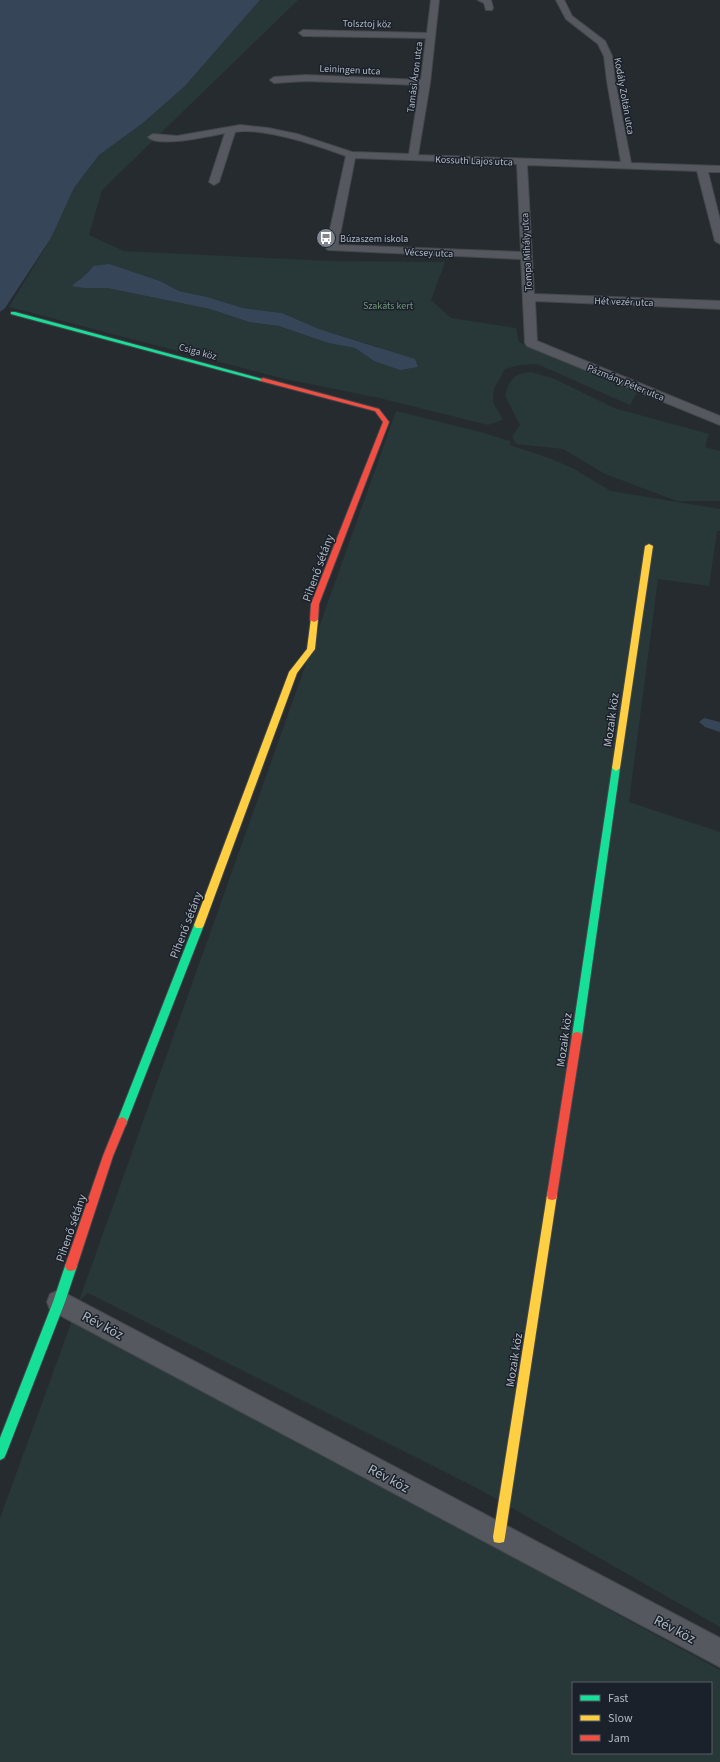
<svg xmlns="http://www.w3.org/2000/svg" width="720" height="1762" viewBox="0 0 720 1762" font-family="'Source Sans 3',sans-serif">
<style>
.green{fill:#283738;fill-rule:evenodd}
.water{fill:#374558}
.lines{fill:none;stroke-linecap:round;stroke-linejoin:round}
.street-casing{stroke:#44474b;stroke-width:2}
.fast-casing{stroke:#44474b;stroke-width:2}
.slow-casing{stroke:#44474b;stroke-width:2}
.jam-casing{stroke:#44474b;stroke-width:2}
.street{fill:#55595f;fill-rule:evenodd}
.fast{fill:#16e098;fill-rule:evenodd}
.slow{fill:#ffcf43;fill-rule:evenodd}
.jam{fill:#f24e42;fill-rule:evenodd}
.labels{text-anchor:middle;stroke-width:3;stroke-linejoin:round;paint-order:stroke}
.far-street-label{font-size:10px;fill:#b0b7c2;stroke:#1b212a}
.far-poi-label{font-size:10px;fill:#b0b7c2;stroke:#1b212a;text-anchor:start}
.far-park-label{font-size:10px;fill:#71957a;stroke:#1b212a}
.street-label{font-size:12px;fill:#b0b7c2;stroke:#1b212a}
.near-street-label{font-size:14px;fill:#b0b7c2;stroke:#1b212a}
</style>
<rect width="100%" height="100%" fill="#262b30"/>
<g class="green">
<path d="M263 0H298L102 190 89 235 124 251 331 261 445 262 431 300 451 318 516 328 519 342 638 391 630 405 537 364 520 365 505 369 494 389 493 402 503 420 488 425 379 398 285 379 9 307 51 238 74 188 99 155 143 123 185 86 259 1ZM109 265 160 281 179 291 207 297 243 308 282 313 319 329 379 347 374 361 355 348 328 343 279 326 249 322 210 309 107 288H84L79 279 88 275 93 266Z"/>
<path d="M531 372 555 379 614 408 709 434 705 447 720 451V501H677L605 474 563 449 516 444 512 437 520 425 505 395C510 379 513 374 531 372Z"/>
<polygon points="396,411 484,433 510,441 510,445 552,459 574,469 611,491 720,509 720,531 717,531 709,586 658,579 629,802 720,832 720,1627 477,1488 88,1293 79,1301"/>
<path d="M73 1318 720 1670V1762H0V1518ZM573 1683H711V1753H573Z"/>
</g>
<g class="water">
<polygon points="0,0 260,0 185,86 143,123 99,155 74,188 51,238 5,308 0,312"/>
<path d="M109 264 160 281 179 291 207 297 243 308 282 313 319 329 415 359 418 367 400 370 374 361 355 348 328 343 279 326 249 322 210 309 107 288H84L72 286C80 278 87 276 93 266Z"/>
<polygon points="704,718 720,722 720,732 705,727 699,722"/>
</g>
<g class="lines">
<g class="street-casing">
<g id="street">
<path d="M431 0H439L430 83 418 155 621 162 607 81 604 56 598 44 566 19 556 0H564L572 16 605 41 612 56 615 81 631 163 720 166V172H708L720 220V244L715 241 697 171 527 165 534 294 720 301V309L535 301 537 341 720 416V425L527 346 525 343 521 259 328 250 326 248 346 156C319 146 263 127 235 132L219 182 214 185 209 182 225 133C210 136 158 148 148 137L153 134 177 136 240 125 268 128 297 134 352 152 409 154 420 85 306 81 274 83 270 80 274 77 306 75 421 80 426 38 303 36 299 33 303 30 427 33ZM355 158 517 164 521 252 338 245Z"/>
<polygon points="478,0 491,0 493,8 492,10 486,10 484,3"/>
<polygon points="59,1290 720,1638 720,1667 50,1310 47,1302 50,1294"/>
</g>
</g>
<g class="fast-casing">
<g id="fast">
<polygon points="11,312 15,312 266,380 261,381 11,314"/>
<polygon points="616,765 620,768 582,1036 581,1039 577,1040 573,1039 572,1036 612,768"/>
<polygon points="199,921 202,922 204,925 127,1122 126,1125 122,1127 118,1125 117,1122 194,925 196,922"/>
<polygon points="71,1261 75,1262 77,1266 65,1302 6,1454 4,1458 0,1460 0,1438 53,1302 65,1266 67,1262"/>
</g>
</g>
<g class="slow-casing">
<g id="slow">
<polygon points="649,544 653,546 620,768 616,771 612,768 645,546"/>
<polygon points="311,618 317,618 318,620 315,649 297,673 204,925 202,928 196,928 194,925 289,672 307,649"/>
<polygon points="552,1190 556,1191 557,1195 505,1537 504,1542 499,1543 494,1542 493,1537 547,1195 548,1191"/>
</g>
</g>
<g class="jam-casing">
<g id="jam">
<polygon points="263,378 379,409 389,422 319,604 318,620 314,622 310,620 311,604 383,422 375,411 261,381 260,380"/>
<polygon points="577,1032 581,1033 582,1036 557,1195 556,1199 552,1200 548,1199 547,1195 572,1036 573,1033"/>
<polygon points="122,1117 126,1119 127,1122 113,1156 77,1266 75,1270 71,1271 67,1270 65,1266 103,1156 118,1119"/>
</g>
</g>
<use href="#street" class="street"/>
<use href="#fast" class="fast"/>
<use href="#slow" class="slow"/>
<use href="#jam" class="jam"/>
</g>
<defs>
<g id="bus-disc" transform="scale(1)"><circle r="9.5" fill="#80868f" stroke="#1b212a"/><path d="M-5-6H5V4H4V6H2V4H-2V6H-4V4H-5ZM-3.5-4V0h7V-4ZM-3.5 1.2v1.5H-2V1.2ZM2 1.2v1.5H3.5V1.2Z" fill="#fff"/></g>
</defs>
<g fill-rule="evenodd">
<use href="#bus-disc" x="326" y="238"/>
</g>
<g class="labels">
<g class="far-street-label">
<text transform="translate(367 23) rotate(1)" y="4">Tolsztoj köz</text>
<text transform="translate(350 69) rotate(3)" y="4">Leiningen utca</text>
<text transform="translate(414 77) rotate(-83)" y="4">Tamási Áron utca</text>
<text transform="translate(625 96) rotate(80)" y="4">Kodály Zoltán utca</text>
<text transform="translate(474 160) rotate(2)" y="4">Kossuth Lajos utca</text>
<text transform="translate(429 252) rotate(2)" y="4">Vécsey utca</text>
<text transform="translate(526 252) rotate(-93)" y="4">Tompa Mihály utca</text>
<text transform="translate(624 301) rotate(2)" y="4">Hét vezér utca</text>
<text transform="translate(198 351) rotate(15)" y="4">Csiga köz</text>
<text transform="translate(626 382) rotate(22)" y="4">Pázmány Péter utca</text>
</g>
<g class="far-poi-label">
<text x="340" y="242">Búzaszem iskola</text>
</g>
<g class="far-park-label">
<text x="388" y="309">Szakáts kert</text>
</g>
<g class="street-label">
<text transform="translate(318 568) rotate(-70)" y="4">Pihenő sétány</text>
<text transform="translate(611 720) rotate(-82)" y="4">Mozaik köz</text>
<text transform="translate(186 925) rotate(-69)" y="4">Pihenő sétány</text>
<text transform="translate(564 1040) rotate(-82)" y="4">Mozaik köz</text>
<text transform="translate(71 1228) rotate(-71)" y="4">Pihenő sétány</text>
<text transform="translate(514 1360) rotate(-81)" y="4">Mozaik köz</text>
</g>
<g class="near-street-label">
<text transform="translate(103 1325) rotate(28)" y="5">Rév köz</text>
<text transform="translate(389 1478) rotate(28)" y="5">Rév köz</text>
<text transform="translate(675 1629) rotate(28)" y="5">Rév köz</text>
</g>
</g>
<rect x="572" y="1682" width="140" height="72" fill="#1b212a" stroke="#575d67"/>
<rect x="580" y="1695" width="20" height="6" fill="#16e098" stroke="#575d67"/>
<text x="608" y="1702" font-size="12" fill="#b0b7c2">Fast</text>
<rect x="580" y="1715" width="20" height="6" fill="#ffcf43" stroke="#575d67"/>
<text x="608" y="1722" font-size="12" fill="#b0b7c2">Slow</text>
<rect x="580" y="1735" width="20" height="6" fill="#f24e42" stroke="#575d67"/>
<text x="608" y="1742" font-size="12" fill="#b0b7c2">Jam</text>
</svg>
